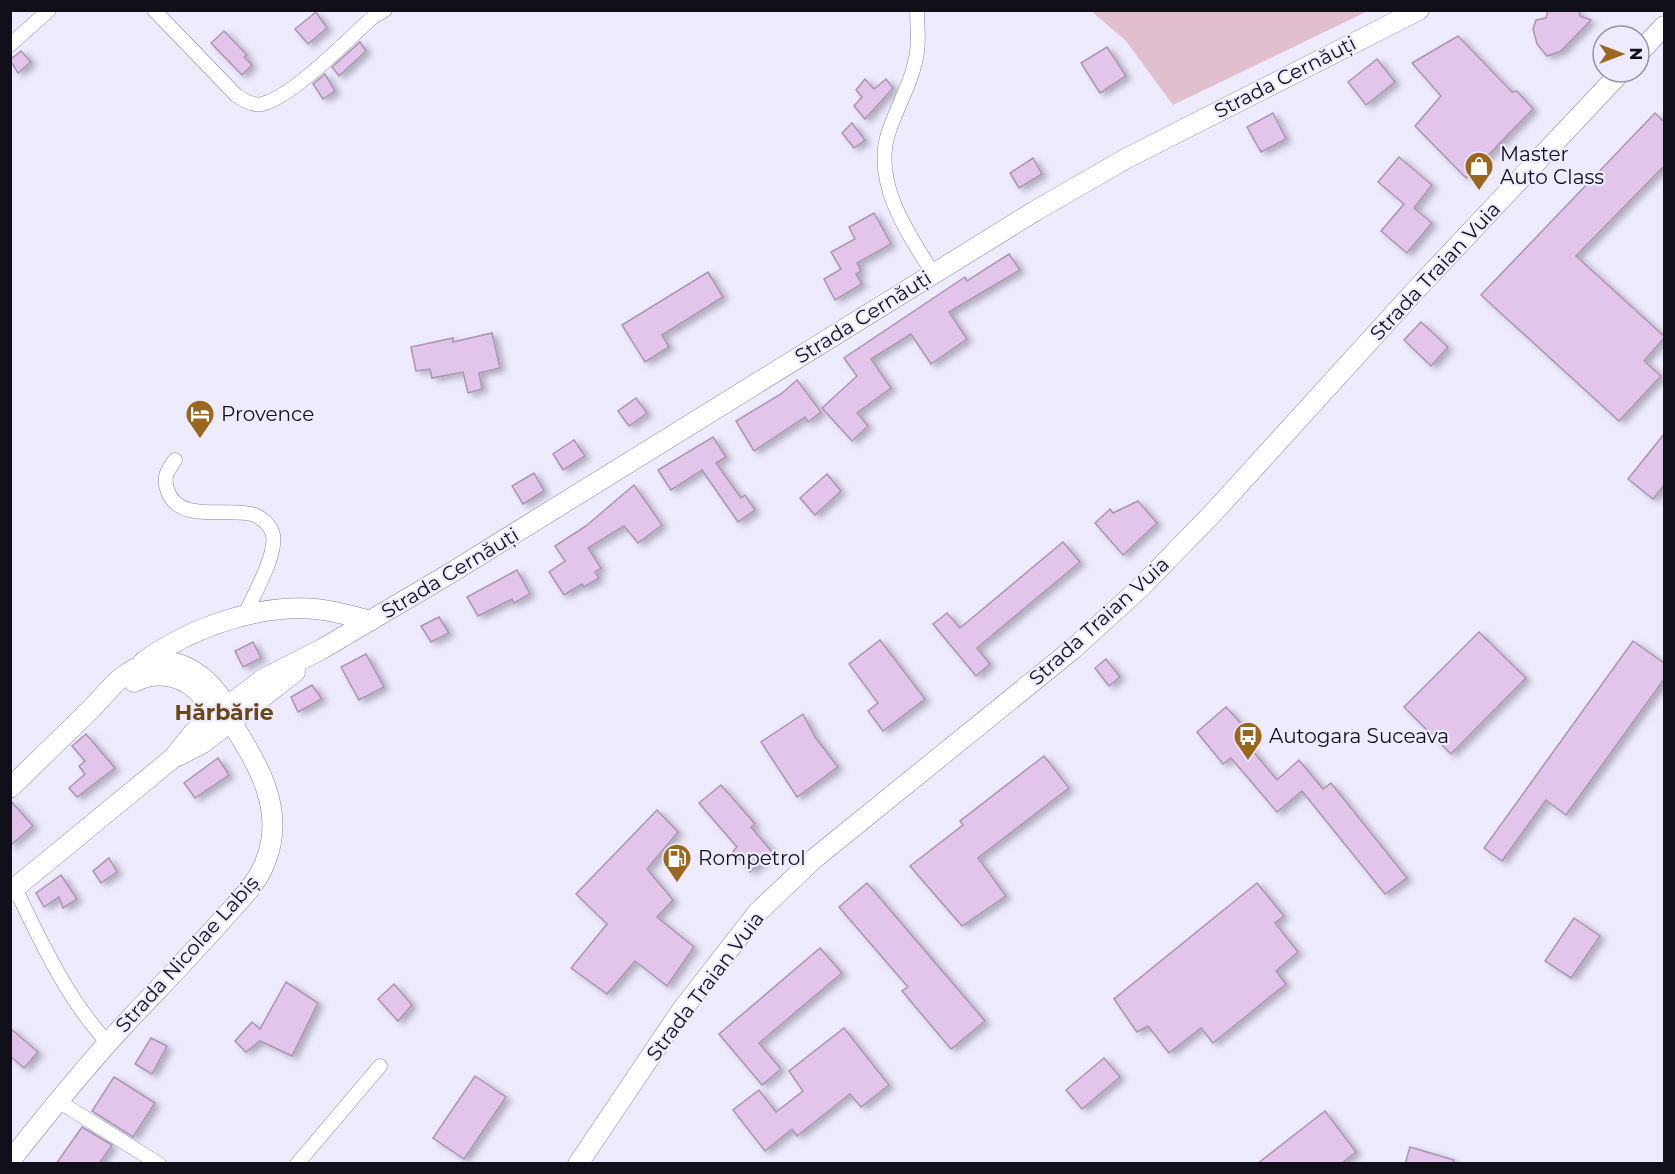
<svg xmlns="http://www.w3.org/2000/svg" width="1675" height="1174" viewBox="0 0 1675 1174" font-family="Montserrat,sans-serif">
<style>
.green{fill:#e1bfcf}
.building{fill:#e3c4eb;stroke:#a995ae;stroke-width:1.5;filter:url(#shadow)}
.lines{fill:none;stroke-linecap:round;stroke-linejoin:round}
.street-casing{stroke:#87839f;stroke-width:15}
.secondary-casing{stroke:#87839f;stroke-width:21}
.street{stroke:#fff;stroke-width:14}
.secondary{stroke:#fff;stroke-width:20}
.labels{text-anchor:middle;stroke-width:4.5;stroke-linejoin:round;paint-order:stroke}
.street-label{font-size:20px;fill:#110f19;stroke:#eeebff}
.poi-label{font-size:20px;fill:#110f19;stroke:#eeebff;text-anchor:start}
.quarter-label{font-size:22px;font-weight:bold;fill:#6b4716;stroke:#eeebff}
</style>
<defs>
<filter id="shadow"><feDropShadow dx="5" dy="3" stdDeviation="3" flood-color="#0004"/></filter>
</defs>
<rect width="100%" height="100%" fill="#eeebff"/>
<polygon class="green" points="1091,11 1368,11 1173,105 1126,41"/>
<g class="building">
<polygon points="1548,10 1579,10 1580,16 1591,20 1561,51 1547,56 1537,44 1533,29 1536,20 1546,18"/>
<polygon points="316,12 327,28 308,44 295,29"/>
<polygon points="224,31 247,55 244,57 252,65 242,75 211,43"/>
<polygon points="1458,36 1512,92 1517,91 1533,109 1466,178 1415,126 1441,96 1412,63"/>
<polygon points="360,42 366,51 339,76 332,67"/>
<polygon points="1107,47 1126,76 1100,93 1081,63"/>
<polygon points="21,51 31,62 18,73 10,60"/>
<polygon points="1377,59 1395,82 1366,105 1348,82"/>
<polygon points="325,74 335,91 323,99 313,84"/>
<polygon points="865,79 874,89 886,79 893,88 865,119 854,106 862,97 856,90"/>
<polygon points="1273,113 1286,139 1261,152 1247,127"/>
<polygon points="1655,113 1665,123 1665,165 1576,256 1665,337 1644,361 1661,376 1619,421 1481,295"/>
<polygon points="852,123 865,140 854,148 842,133"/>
<polygon points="1399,157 1432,185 1414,208 1432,223 1407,253 1381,231 1404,204 1378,182"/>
<polygon points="1033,158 1042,174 1019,188 1010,173"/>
<polygon points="874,213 891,244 857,263 861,271 856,274 862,284 835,300 824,279 841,269 831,252 855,239 849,227"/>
<polygon points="1009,254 1020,270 949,312 967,339 931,364 911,334 871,359 891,388 857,413 868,426 852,441 822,408 857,376 844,358 965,277 967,281"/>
<polygon points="708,272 723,297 662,335 669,347 645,362 622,325"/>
<polygon points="1421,322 1448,347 1431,366 1404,340"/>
<polygon points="492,333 500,368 479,373 482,389 468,393 463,372 432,378 430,369 416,371 411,347 453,338 453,342"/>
<polygon points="797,380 821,412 808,422 805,417 754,451 736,421 781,394"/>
<polygon points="636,398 647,413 629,426 618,411"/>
<polygon points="1665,433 1665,484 1653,499 1628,479"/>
<polygon points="713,437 726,457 716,463 741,498 745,495 755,510 738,522 702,470 671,490 658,470"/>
<polygon points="574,440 585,456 563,470 553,454"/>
<polygon points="534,473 544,491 523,504 512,486"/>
<polygon points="827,474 841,491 815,515 800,498"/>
<polygon points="634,485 662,525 638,543 624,526 588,548 601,568 595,572 599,578 584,587 582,584 564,595 549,572 565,561 555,546 586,526"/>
<polygon points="1138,501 1157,523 1123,555 1095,523 1110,509 1113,513"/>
<polygon points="1063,542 1080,562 977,648 990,664 976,676 933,624 947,613 960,628"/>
<polygon points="517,570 530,594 514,603 512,599 478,616 467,597"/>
<polygon points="439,617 449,633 431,642 421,626"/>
<polygon points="1479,632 1526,678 1451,754 1404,707"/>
<polygon points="880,640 925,699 883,731 868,711 878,703 849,664"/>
<polygon points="1633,641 1665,664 1665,678 1566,815 1546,800 1502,861 1484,848"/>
<polygon points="253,642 261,658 243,667 235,651"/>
<polygon points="366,654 384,687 359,700 341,667"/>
<polygon points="1106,659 1120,677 1109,686 1095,668"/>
<polygon points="312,685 322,699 298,712 291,697"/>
<polygon points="1226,707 1254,738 1247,744 1277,780 1299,760 1323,789 1331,783 1407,878 1385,894 1302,791 1277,812 1231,758 1223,764 1197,732"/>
<polygon points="803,714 815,737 838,767 797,797 761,742"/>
<polygon points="86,734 115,768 77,797 69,788 85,774 79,766 85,761 72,746"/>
<polygon points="1044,756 1069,788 978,858 1006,896 962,926 910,866 963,825 960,821"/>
<polygon points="218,758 229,775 195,798 184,783"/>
<polygon points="721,785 755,824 751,827 773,853 750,872 733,851 737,847 699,803"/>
<polygon points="10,800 33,826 10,846"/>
<polygon points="657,810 678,832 647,869 673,900 657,917 694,947 667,986 635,961 607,994 571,968 607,924 576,894"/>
<polygon points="109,858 117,872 101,883 93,871"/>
<polygon points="61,875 77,899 63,908 59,897 44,907 36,893"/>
<polygon points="867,883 985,1021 951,1049 902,991 908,987 839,907"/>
<polygon points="1257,883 1284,916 1275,923 1298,952 1276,971 1286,984 1213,1043 1201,1028 1169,1053 1148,1026 1137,1032 1114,999"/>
<polygon points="1574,918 1600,936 1571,978 1545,961"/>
<polygon points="820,948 842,973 759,1043 781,1069 762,1085 719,1034"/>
<polygon points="286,982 318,1003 292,1056 260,1041 246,1052 235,1041 252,1022 260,1029"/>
<polygon points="394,984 412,1005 398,1021 378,999"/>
<polygon points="10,1028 38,1052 24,1068 10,1056"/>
<polygon points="844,1028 889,1085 861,1107 850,1094 797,1136 792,1129 765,1151 733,1110 759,1090 776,1112 803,1091 789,1071"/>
<polygon points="151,1038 167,1046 152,1074 135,1064"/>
<polygon points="1104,1058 1120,1077 1082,1109 1066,1090"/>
<polygon points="475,1076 506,1097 464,1159 433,1138"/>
<polygon points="114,1077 155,1103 133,1137 92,1111"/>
<polygon points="1325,1111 1356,1152 1341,1164 1257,1164"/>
<polygon points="82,1127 112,1145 99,1164 56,1164"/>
<polygon points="1410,1147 1454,1160 1453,1164 1405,1164"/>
</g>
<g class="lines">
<g class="street-casing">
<g id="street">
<path d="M154 10 236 95C243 100 253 106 262 104 294 96 347 40 373 17L385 10"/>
<path d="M917 10C917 24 919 38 917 52 913 81 897 106 888 134 873 183 908 234 933 273"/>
<polyline points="10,45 49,10"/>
<path d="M175 460C168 470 163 476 167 489 177 525 230 506 255 515 263 519 271 526 273 535 277 556 252 597 244 617"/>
<path d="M15 888C41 942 67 999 108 1043"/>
<polyline points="58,1101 159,1164"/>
<polyline points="297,1164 380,1066"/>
</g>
</g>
<g class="secondary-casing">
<g id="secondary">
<polyline points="1639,53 1664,26"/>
<path d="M143 662C190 628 257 604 316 609 335 611 353 616 370 621"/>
<path d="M134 682C158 669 186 676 203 697 211 707 215 714 227 720"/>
<polyline points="178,756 203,743 295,672"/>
<path d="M10 788C36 763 62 737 88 712 108 693 119 672 147 664 179 654 209 677 225 704 229 710 229 718 233 725 259 765 285 811 266 860 258 883 239 901 223 919 192 954 160 987 127 1022 86 1066 48 1113 10 1161"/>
<polyline points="10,892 173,758 194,732 263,679 322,649 449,574 1035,211 1127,158 1419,10"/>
<polyline points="578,1164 681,1011 758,912 815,858 1073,649 1141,587 1214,512 1414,292 1621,72"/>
</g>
</g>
<use href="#street" class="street"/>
<use href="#secondary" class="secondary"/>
</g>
<defs>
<g id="shop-pin" transform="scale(1.5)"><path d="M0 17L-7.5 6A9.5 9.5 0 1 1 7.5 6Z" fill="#9b671e" stroke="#eeebff"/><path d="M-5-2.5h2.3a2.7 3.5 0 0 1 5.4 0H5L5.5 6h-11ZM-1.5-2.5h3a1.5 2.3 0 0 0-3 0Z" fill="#fff"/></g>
<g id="hotel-pin" transform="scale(1.5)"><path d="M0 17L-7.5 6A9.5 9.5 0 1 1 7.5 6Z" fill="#9b671e" stroke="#eeebff"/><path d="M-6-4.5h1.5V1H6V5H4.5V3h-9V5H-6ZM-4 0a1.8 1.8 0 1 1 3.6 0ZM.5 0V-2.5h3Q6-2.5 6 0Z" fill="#fff"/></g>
<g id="bus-pin" transform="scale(1.5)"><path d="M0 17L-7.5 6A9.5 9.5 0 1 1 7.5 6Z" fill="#9b671e" stroke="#eeebff"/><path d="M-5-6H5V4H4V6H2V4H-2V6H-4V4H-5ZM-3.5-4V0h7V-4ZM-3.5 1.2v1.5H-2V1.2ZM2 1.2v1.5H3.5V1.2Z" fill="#fff"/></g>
<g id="fuel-pin" transform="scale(1.5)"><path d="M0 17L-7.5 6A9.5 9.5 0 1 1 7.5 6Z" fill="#9b671e" stroke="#eeebff"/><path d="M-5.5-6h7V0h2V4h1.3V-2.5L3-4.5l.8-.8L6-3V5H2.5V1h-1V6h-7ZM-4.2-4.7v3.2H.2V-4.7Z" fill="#fff"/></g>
</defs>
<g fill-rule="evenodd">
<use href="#shop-pin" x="1479" y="166"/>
<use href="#hotel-pin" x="200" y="414"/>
<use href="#bus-pin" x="1248" y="736"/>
<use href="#fuel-pin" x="677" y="858"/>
</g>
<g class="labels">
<g class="street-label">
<text transform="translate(1285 77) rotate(-27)" y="7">Strada Cernăuți</text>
<text transform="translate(1435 271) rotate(-47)" y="7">Strada Traian Vuia</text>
<text transform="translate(863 317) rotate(-32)" y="7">Strada Cernăuți</text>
<text transform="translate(450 573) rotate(-31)" y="7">Strada Cernăuți</text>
<text transform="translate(1099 621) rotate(-42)" y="7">Strada Traian Vuia</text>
<text transform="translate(187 954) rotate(-48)" y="7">Strada Nicolae Labiș</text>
<text transform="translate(705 986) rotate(-53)" y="7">Strada Traian Vuia</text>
</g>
<g class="poi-label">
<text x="1500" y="161">Master<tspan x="1500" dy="23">Auto Class</tspan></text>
<text x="221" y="421">Provence</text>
<text x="1269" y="743">Autogara Suceava</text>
<text x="698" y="865">Rompetrol</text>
</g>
<g class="quarter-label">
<text x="224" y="720">Hărbărie</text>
</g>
</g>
<rect width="1675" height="1174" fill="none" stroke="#110f19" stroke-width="24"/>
<g transform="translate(1621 54) rotate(90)"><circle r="28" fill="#eeebff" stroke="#9693a3" stroke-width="1.5"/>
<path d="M0-4.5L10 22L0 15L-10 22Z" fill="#9b671e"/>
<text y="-9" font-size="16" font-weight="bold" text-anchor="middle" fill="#110f19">N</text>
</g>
</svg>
